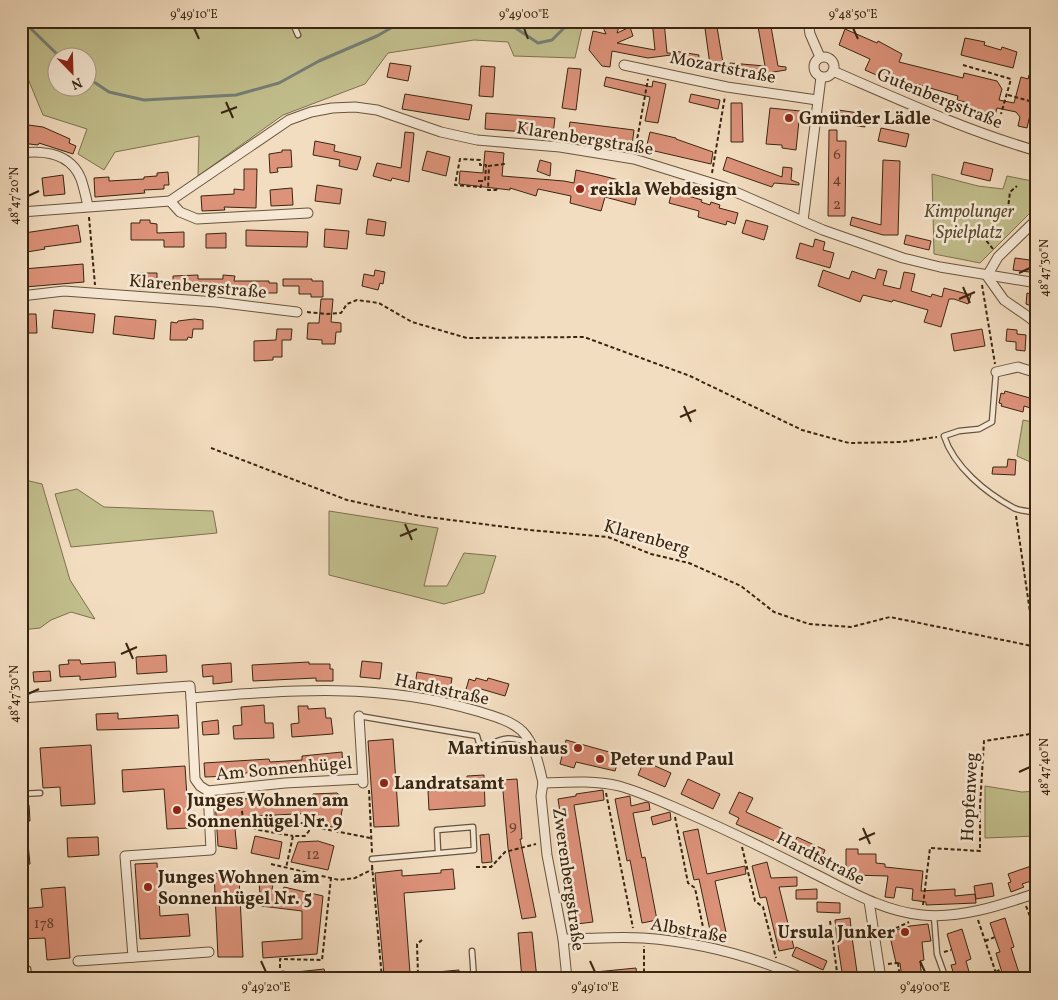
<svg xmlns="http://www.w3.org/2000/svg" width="1058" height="1000" viewBox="0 0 1058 1000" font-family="Vollkorn,serif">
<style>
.green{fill:#c2bf8d;stroke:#7e724e;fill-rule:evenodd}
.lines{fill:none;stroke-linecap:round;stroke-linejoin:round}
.stream{stroke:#767f77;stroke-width:3}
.building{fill:#dd927a;stroke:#392610}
.lane-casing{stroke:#68543c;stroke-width:7}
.street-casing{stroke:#68543c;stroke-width:11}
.path{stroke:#392610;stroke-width:2;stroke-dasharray:4 2.5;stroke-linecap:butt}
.lane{stroke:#f7e9d6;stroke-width:4.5}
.street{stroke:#f7e9d6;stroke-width:9}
.ticks{fill:none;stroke:#392610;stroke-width:2}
.poi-dot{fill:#8f2418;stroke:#f7e9d6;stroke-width:2}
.labels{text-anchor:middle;stroke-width:5;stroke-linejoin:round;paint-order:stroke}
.number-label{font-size:15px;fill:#62412a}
.street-label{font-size:18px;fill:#392610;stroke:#f7e9d6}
.poi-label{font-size:18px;font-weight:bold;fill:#392610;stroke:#f7e9d6;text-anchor:start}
.park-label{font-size:18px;font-style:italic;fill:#5b4c2f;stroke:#f7e9d6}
.neatline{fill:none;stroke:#392610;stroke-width:2}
.ticks-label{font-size:12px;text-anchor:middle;fill:#392610}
</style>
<rect width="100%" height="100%" fill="#f3ddc0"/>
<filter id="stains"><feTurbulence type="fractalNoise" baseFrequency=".004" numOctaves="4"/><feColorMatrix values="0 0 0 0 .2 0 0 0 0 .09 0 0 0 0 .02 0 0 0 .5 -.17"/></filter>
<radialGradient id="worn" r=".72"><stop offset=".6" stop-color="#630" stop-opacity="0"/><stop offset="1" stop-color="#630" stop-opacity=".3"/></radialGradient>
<g class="green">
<path d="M21 21H586L583 23 575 58 514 56 508 42 474 40 388 53 365 84 283 115 198 176 199 136 115 152 104 170 78 154 87 129 43 115 21 62ZM58 58H88V88H58Z"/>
<polygon points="932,174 978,186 1003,189 1007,176 1037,182 1037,206 980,263 934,254"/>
<polygon points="1023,420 1037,423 1037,465 1017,456"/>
<polygon points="21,479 42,484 70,580 95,619 71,612 51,620 40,628 21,630"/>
<polygon points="77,489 104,507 213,511 217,533 71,547 55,494"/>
<polygon points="329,511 438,528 424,586 447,586 464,553 496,556 484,593 444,604 329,575"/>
<polygon points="985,786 1022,792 1037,791 1037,836 985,838"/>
</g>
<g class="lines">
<g class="stream">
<polyline points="23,21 61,58"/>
<polyline points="505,21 538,43 552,40 571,21"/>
<polyline points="88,78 109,92 144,100 236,95 279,83 319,61 377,36 403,21"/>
</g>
</g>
<g class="building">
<polygon points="611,21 620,24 617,33 630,27 633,36 617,43 655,50 652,21 664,21 667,53 671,53 671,55 648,58 612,51 610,67 602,66 589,50 593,31 606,34 603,27"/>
<polygon points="704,21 716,21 723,63 710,65"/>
<polygon points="757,21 770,21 778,66 786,67 786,70 761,74 730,72 730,63 765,66"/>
<polygon points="845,29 877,43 878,41 902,54 899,62 963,78 964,73 997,81 1002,89 999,100 1014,103 1021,77 1028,79 1029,75 1037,78 1037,98 1034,97 1027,128 1018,126 1020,117 1016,112 997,108 994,119 986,118 986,116 967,110 969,103 957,100 958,96 891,77 890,81 865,70 870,59 839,45"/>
<polygon points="965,38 985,42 984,45 1001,50 1002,47 1017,52 1013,68 961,55"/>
<polygon points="674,51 699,55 698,64 673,60"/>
<polygon points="390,63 411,66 408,81 387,77"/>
<polygon points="481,66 495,67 493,97 479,96"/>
<polygon points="568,68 581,69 576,110 562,108"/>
<polygon points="606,77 652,87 653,81 666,84 658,123 645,121 650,97 604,86"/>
<polygon points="405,94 472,105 469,120 402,109"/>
<polygon points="691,94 720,100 718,109 689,102"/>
<polygon points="731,103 742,103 743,142 731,142"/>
<polygon points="770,108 800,111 796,150 782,148 782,145 766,144"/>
<polygon points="838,110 866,114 865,127 836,123"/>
<polygon points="486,113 555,118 553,134 485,129"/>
<polygon points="570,122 634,130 632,145 568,137"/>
<polygon points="21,124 43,127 70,139 69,143 76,146 73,154 39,143 38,145 21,143"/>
<polygon points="881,128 909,134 906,147 878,141"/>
<polygon points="829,130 837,130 837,141 846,141 845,216 828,216"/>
<polygon points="405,132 414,133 409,182 392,178 391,181 373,176 377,163 401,168"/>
<polygon points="650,132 676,138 676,139 713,152 711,164 646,149"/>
<polygon points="315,141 335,145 334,151 361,157 357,170 339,166 340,160 313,155"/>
<polygon points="282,150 291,150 292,167 277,168 278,172 270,173 269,154 282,152"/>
<polygon points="427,151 450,157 446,176 422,170"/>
<polygon points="485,151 504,153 502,176 564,181 574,183 576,170 599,175 619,180 618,185 627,187 626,193 637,195 635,205 605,197 601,211 570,203 571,196 538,189 536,196 510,188 510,190 459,184 460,171 483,173"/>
<polygon points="727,157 782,177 783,167 792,168 791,180 799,183 799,185 774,183 772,187 723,170"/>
<polygon points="540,160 551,163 550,176 537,171"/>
<polygon points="883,160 900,161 898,235 883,235 850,225 852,217 881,225"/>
<polygon points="964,162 993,169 990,181 961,174"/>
<polygon points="244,169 257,169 256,208 224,207 225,210 202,211 201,196 234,194 234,189 244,190"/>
<polygon points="168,172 169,185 164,185 164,189 144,190 145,193 95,197 94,178 109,177 109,181 144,179 144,177 157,176 157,173"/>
<polygon points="63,175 65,194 44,196 42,178"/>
<polygon points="317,185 342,189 340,204 315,201"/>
<polygon points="292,188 293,205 271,206 270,190"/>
<polygon points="672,191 702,200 701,202 710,205 711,202 720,205 719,208 738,213 735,224 727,221 726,225 698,217 699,211 669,203"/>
<polygon points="368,219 386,222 384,236 366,234"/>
<polygon points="140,220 150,220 150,223 157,224 157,233 184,232 184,247 164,247 164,240 131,240 131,223 140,223"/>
<polygon points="746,220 768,226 764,240 742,233"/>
<polygon points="78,225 81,242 44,247 45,249 27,252 24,233"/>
<polygon points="325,229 349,231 347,249 324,247"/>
<polygon points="246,230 308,232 307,247 246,246"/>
<polygon points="226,233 226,248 206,248 206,234"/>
<polygon points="906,235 931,241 929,250 904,244"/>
<polygon points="815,239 825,242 823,250 834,253 830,268 796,258 800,243 813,247"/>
<polygon points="1015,258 1037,261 1037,273 1013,270"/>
<polygon points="83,264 84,282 25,287 23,269"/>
<polygon points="878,269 887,271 883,285 900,289 904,272 915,274 911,291 931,297 932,294 942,297 944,288 971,295 968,304 954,299 949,299 941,327 924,322 928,310 893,300 892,302 863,295 860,302 818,286 823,270 849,279 852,271 875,279"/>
<polygon points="375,270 385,272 383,284 380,283 378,290 362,286 364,274 374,276"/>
<polygon points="139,273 157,273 157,288 139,289"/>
<polygon points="198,275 198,279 223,279 223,275 235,276 234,281 269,281 269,283 277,283 277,293 261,293 261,296 253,296 253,292 234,292 234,294 209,294 209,290 173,290 173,276"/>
<polygon points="283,279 312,279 312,281 323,281 323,297 311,297 311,294 299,294 299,286 283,286"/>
<polygon points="1027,293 1037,295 1037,308 1026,304"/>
<polygon points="321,299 333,299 331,322 341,323 341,332 336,332 335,344 322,344 322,340 307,339 308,323 319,323"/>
<polygon points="54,310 95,314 93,333 52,328"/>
<polygon points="21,314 36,314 37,333 21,333"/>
<polygon points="115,316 156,320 154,339 113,334"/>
<polygon points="194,319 203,320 203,329 193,329 192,338 188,337 187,340 170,340 171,322 177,323 178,321"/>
<polygon points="277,329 292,329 291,340 282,340 282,357 273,357 273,360 254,361 254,341 276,340"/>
<polygon points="982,329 985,346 954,351 951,334"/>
<polygon points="1007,329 1017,330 1017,334 1026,335 1025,351 1016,350 1016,342 1006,341"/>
<polygon points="1005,391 1037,400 1037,410 1024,406 1023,412 1001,406 1002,404 999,403 1001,393 1004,394"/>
<polygon points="1008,459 1016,460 1015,475 992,474 993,467 1007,467"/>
<polygon points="166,655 167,672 137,674 136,657"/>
<polygon points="68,660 80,660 81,664 115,662 116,677 80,680 80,676 60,677 59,665 69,664"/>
<polygon points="362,661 382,663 380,679 360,677"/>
<polygon points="309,662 309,664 330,664 330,669 333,669 333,681 316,681 316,678 253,681 252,665"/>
<polygon points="231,663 232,682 213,684 213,676 203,677 202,665"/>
<polygon points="50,671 51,681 34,682 33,672"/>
<polygon points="417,672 452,678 450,691 415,685"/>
<polygon points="476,678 487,681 488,678 509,684 505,696 481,689 478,697 465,693 469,679 475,681"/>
<polygon points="264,705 265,723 273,723 274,738 234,739 233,726 242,725 241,707"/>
<polygon points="298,706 308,706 308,709 325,708 326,718 331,718 333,734 292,737 291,724 299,723"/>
<polygon points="118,713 118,719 178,715 179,728 97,730 96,714"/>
<polygon points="218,720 219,734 203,735 202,722"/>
<polygon points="393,739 399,826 374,827 368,741"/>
<polygon points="566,740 620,755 615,771 576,762 574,768 560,764"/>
<polygon points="91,745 95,804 61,806 60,787 43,788 40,748"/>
<polygon points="342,752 343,767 318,768 318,770 294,772 294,774 278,776 278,771 245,773 246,777 230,778 230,776 205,777 204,763 269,759 270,762 302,760 302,756"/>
<polygon points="644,761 671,773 665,787 638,775"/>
<polygon points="185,766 189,828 167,829 164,789 123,792 122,770"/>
<polygon points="484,775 485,806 429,810 428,791 467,789 467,776"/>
<polygon points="517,779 522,839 520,839 536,917 522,919 508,848 502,780"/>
<polygon points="688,779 720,794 713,809 681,794"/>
<polygon points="603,790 604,800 574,805 593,922 577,924 558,799 576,796 576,794"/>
<polygon points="739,792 753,798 746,812 783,829 777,842 736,824 739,818 729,813"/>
<polygon points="337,793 344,799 340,822 338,821 336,828 316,823 315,813 236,817 237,829 235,829 237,849 218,846 215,800 313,796 313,794"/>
<polygon points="630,796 631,806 647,802 649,803 650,810 633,813 642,858 645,857 657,920 642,923 630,860 627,861 615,799"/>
<polygon points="21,805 29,805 30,821 21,822"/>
<polygon points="670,812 671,820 653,825 651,817"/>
<polygon points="698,829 707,874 745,866 746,874 715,881 726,932 711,935 699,879 694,880 683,832"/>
<polygon points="489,834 492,862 482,863 480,835"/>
<polygon points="255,836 282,842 279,859 251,853"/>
<polygon points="98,837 99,855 68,857 67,838"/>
<polygon points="797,837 825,850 820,862 792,849"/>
<polygon points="318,841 334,846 328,870 291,862 298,842"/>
<polygon points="28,844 30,864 21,865 21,845"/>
<polygon points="846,849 858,849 858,854 876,854 876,863 885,864 885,867 923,871 921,891 955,889 955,896 975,894 976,903 926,905 926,902 912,900 913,889 896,887 894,898 885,897 888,876 851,875 851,873 846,873"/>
<polygon points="767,862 771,878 797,877 797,886 779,887 794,948 779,951 766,897 760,898 752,866"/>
<polygon points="157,863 160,916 188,914 190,936 140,939 135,864"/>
<polygon points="1037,864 1037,879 1022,884 1024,887 1011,892 1008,883 1011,882 1008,874"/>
<polygon points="453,869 455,889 404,893 410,973 384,975 375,873 402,870 402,876 441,873 441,870"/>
<polygon points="214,873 239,877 243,957 218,957"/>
<polygon points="259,882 273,885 272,889 282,892 284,887 323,896 317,954 263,958 262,942 302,939 302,911 261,906"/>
<polygon points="992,883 994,896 976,899 974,886"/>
<polygon points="65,887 70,958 47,960 45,938 21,939 21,909 43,907 41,889"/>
<polygon points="817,889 817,899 796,899 796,890"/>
<polygon points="817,902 840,903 840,913 817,912"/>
<polygon points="850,918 852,937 858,979 843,979 837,939 835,920"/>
<polygon points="1005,918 1014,947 1011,948 1021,979 1004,979 996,953 1000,952 990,923"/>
<polygon points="928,924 931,941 922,942 924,960 920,961 922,979 902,979 900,963 896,963 889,932 910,926"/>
<polygon points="962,929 971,959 966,961 971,979 955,979 951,965 956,964 947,934"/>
<polygon points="532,932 537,979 522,979 518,933"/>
<polygon points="796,947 827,961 823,970 792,956"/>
<polygon points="636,968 637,979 586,979 585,973"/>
<polygon points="324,969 327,979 288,979 287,973"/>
<polygon points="459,970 459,979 425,979 425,973"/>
</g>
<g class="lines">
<g class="lane-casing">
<g id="lane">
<polyline points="292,21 298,35"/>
<path d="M996 372 992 422 979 429 959 431 944 436C954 467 986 493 1014 508 1020 511 1030 511 1037 513"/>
<path d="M359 716 477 736 479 743 488 746C504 736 511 737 529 743"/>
<polyline points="21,794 40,793"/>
<polyline points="372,859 474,850 473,827 437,830 438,852"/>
<polyline points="934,916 937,954 946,979"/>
<polyline points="472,951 474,979"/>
<polyline points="21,969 28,969 29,979"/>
<polyline points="283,974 284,979"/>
</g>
</g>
<g class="street-casing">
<g id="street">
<polyline points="808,21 810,34 820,57"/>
<circle cx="824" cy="67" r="10"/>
<polyline points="624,65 727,87 817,100"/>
<path d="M833 71C900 100 967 131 1037 151"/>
<path d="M21 153C45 150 71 154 81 179 84 188 86 197 88 206"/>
<polyline points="170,201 180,212 197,219 308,213"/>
<polyline points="21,212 170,201 289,120 311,112 332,108 355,107 377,110 441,132 477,140 560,147 634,159 724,187 823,230 903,258 940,267 1037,283"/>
<polyline points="1037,219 998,257 987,276 1004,300 1030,318 1037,324"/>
<polyline points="803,221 821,77"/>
<polyline points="21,296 64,291 216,302 297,312"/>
<polyline points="996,372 1018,367 1037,373"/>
<path d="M21 698 190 686 191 698C289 690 381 682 477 711 493 716 510 720 522 731 535 744 539 766 543 783 568 782 595 780 619 786 641 792 662 802 683 811 727 830 770 851 813 873 848 890 882 911 922 915 961 919 1001 905 1037 893"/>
<polyline points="359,716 363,783"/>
<polyline points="543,783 541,796 547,855 563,939 567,979"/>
<polyline points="208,791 285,783 362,779"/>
<polyline points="869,901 881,979"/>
<path d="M563 939C589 939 616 936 643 938 698 942 755 957 805 979"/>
<polyline points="133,957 125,856 211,850 208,791 200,786 195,779 191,698"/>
<polyline points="78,961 209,952"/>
</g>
</g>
<g class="path">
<polyline points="963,65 1011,79 1001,114"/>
<polyline points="1008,95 1037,103"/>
<polyline points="635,151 648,79"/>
<polyline points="712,173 725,96"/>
<polyline points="478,181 481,181 481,187 455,185 460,159 480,160 480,165 486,165 485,181 481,181"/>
<polyline points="497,189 496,190 488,190 489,166 504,164 505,161"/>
<polyline points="89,217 95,285"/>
<polyline points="993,249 985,239 986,234 993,228 995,216 1008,208 1010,192 1017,186"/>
<polyline points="982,285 995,364"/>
<polyline points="307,312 326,314 341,313 347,304 357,300 379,303 412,322 467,338 584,337 690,376 802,430 849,443 901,442 937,437"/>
<polyline points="211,448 347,500 420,516 529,530 608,537 651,554 689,563 741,586 774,612 809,624 851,627 890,617 1037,647"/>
<polyline points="1016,516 1037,660"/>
<polyline points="508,749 524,754"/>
<polyline points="369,790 372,853"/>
<polyline points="606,793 633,928"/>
<polyline points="240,798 244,825 296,821 309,826 309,831 305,836 293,836 286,868"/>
<polyline points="675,817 688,883 695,888 705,937"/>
<polyline points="246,826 259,830 293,836"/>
<polyline points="309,826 370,838"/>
<polyline points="742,847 755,901 763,907 776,958"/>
<polyline points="271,864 339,880 355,878 373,869"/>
<polyline points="372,865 382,979"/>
<polyline points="476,867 491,867 505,852 536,844"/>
<polyline points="923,905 930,848 980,851 980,806 984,741 1037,733"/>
<polyline points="1026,906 1037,934"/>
<polyline points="1031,919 1037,917"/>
<polyline points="978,920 998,979"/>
<polyline points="830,921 838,979"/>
<polyline points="883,931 894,929 909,922"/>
<polyline points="985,941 995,937"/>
<polyline points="944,952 951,950"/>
<polyline points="898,963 900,979"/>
<polyline points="888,964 898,963"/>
<polyline points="280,968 280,959 322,960 331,878"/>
<polyline points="996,972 1001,969"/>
<polyline points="414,979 418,974 417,944 422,940"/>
<polyline points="644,979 644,946"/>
<polyline points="758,979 761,973"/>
</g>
<use href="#lane" class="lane"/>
<use href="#street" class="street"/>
</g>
<path class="ticks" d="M194 28 199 39M524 28 528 39M853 28 858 39M226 102 233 118M221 113 237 107M28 196 39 191M1019 273 1030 268M963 287 970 303M959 299 975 292M684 406 691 422M680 417 696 410M405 524 412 540M400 536 417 529M126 643 133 659M121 654 137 647M28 694 39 689M1019 772 1030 767M863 828 870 844M859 840 875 833M261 961 266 972M590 961 595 972M920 961 925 972"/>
<g class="poi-dot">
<circle cx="789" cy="118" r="5"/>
<circle cx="580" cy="189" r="5"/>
<circle cx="578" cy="748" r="5"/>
<circle cx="600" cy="759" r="5"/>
<circle cx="384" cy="783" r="5"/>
<circle cx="177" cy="810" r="5"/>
<circle cx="148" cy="887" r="5"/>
<circle cx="905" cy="932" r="5"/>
</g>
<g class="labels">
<g class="number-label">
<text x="837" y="159">6</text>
<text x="837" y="184">4</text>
<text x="837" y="209">2</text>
<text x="513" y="830">9</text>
<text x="313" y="859">12</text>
<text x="44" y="928">178</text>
</g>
<g class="street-label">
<text transform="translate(723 67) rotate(11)" y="6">Mozartstraße</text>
<text transform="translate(940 98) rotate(22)" y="6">Gutenbergstraße</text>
<text transform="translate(585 138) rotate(9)" y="6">Klarenbergstraße</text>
<text transform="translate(198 286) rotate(5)" y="6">Klarenbergstraße</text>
<text transform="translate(647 537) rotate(16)" y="6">Klarenberg</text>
<text transform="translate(442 689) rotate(12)" y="6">Hardtstraße</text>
<text transform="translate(284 768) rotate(-5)" y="6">Am Sonnenhügel</text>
<text transform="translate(969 797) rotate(-87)" y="6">Hopfenweg</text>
<text transform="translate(821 858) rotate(27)" y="6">Hardtstraße</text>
<text transform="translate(569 879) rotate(82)" y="6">Zwerenbergstraße</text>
<text transform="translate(689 930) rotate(10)" y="6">Albstraße</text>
</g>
<g class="poi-label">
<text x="799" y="124">Gmünder Lädle</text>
<text x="590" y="195">reikla Webdesign</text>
<text x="568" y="754" text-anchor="end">Martinushaus</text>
<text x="610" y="765">Peter und Paul</text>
<text x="394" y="789">Landratsamt</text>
<text x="187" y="806">Junges Wohnen am<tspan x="187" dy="21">Sonnenhügel Nr. 9</tspan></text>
<text x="158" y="883">Junges Wohnen am<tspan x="158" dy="21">Sonnenhügel Nr. 5</tspan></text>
<text x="895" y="938" text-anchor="end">Ursula Junker</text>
</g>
<g class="park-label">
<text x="969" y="217">Kimpolunger<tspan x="969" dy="21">Spielplatz</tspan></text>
</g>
</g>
<rect width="1058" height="1000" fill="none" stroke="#f3ddc0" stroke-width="55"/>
<g transform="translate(72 72) rotate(157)"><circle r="24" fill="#f7e9d6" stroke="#ab9b87"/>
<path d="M0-4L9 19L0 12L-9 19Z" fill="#8f2418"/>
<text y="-8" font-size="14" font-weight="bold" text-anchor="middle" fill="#392610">N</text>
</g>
<rect x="28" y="28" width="1002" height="944" class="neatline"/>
<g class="ticks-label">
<text x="194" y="18">9°49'10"E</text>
<text x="524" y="18">9°49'00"E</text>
<text x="853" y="18">9°48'50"E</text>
<text transform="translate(14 196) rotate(-90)" y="4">48°47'20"N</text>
<text transform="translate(1044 268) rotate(-90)" y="4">48°47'30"N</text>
<text transform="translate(14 694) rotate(-90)" y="4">48°47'30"N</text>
<text transform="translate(1044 767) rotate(-90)" y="4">48°47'40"N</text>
<text x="266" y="991">9°49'20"E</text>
<text x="595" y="991">9°49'10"E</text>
<text x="925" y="991">9°49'00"E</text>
</g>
<rect width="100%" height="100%" filter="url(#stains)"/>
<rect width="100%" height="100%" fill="url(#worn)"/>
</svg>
